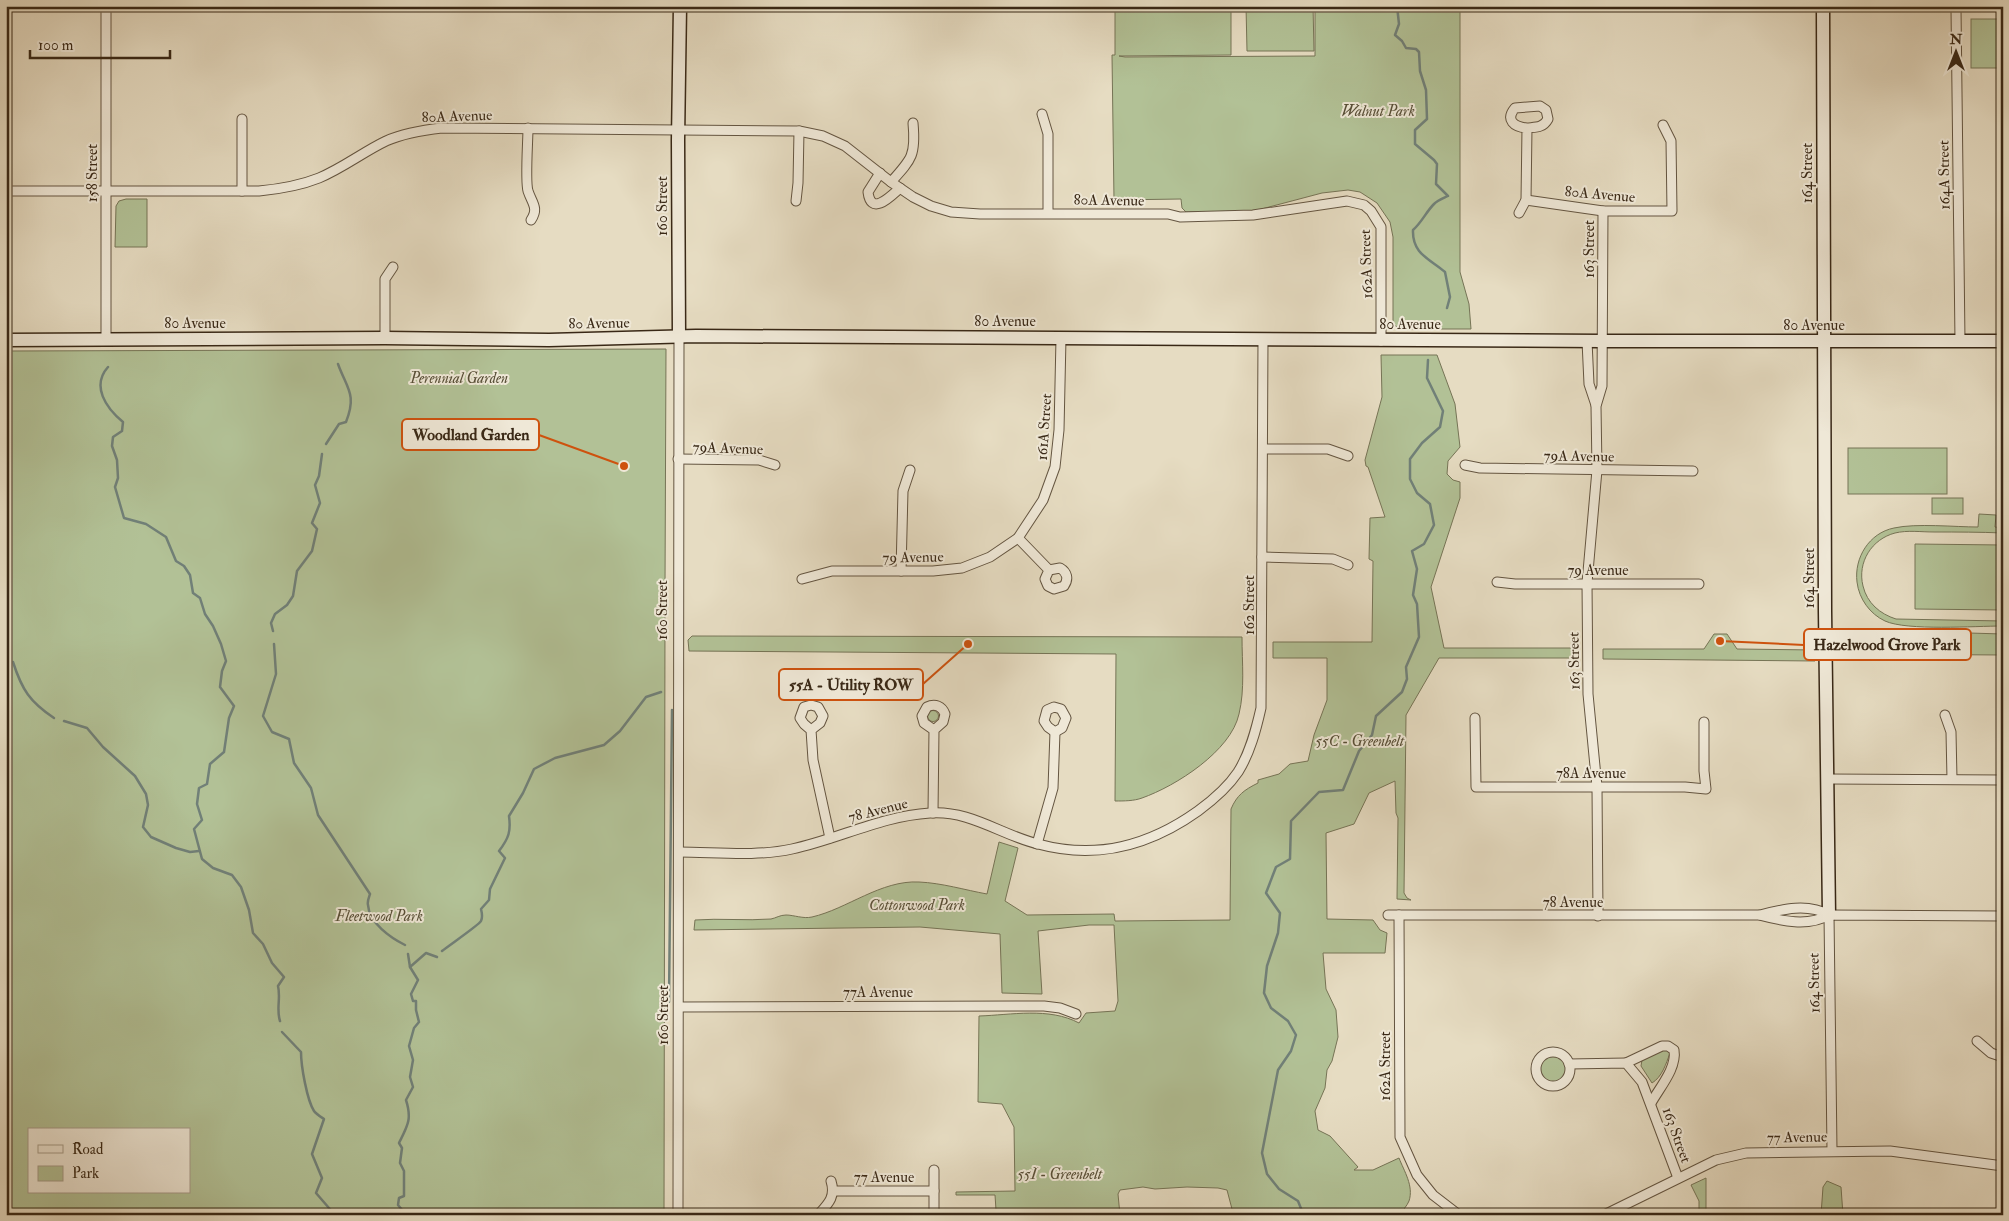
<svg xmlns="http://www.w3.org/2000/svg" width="2009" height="1221" viewBox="0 0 2009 1221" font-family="'IM FELL Double Pica',serif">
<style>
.green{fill:#b2c196;stroke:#767456;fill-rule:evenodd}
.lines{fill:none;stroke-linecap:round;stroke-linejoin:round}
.stream{stroke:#718078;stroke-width:2.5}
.street-casing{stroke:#645541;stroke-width:11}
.secondary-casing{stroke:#392816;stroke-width:15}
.street{stroke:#efe8d7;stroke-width:9}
.secondary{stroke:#efe8d7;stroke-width:12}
.labels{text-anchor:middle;stroke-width:4;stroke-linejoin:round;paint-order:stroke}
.park-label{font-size:15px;font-style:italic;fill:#574e36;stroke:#efe8d7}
.street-label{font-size:15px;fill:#392816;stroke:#efe8d7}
.leader{fill:none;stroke:#ce520e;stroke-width:2}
.callout-dot{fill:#ce520e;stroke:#efe8d7;stroke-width:2}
.callout{fill:#efe8d7;stroke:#ce520e;stroke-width:2}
.callout-label{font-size:16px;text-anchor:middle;font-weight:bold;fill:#392816}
</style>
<rect width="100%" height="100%" fill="#e6dcc2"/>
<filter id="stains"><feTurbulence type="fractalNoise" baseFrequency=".004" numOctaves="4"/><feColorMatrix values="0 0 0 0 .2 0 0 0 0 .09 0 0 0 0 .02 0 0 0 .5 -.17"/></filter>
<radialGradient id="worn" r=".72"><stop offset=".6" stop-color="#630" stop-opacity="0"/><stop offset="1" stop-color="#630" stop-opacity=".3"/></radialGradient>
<g class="green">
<polygon points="1115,6 1231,6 1231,55 1119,56 1125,57 1315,56 1315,6 1460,6 1460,272 1469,304 1471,329 1400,329 1393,324 1393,237 1390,222 1377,203 1360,192 1348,190 1322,193 1254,211 1186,212 1182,208 1181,199 1114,200 1112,55 1115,55"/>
<polygon points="1246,6 1313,6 1314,51 1247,51"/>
<rect x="1971" y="19" width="32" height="49"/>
<polygon points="126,199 147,199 147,247 115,247 116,206 119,201"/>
<path d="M666 349 665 588 667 597 665 609 664 1215H6V351ZM29 1130H189V1192H29Z"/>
<path d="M1381 355H1437L1455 404 1460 447 1448 461 1447 474 1453 480 1460 482V498L1431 587 1444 648H1573V658H1439L1406 715 1404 893 1407 898 1411 900 1397 899 1398 818 1396 813 1395 781 1369 793 1354 824 1326 833 1327 919 1373 920 1380 930 1387 933 1385 953H1323L1326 989 1336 1010 1338 1037 1332 1061 1327 1070 1325 1088 1315 1111 1318 1130 1330 1136 1358 1167 1354 1170H1373L1399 1158C1404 1171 1414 1186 1409 1201 1407 1206 1403 1209 1401 1215H1238L1232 1209 1227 1190 1218 1188 1187 1187 1155 1189 1143 1187 1120 1190 1118 1194 1120 1215H998L996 1210 995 1195H956V1192L1015 1191 1014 1127 1002 1104 978 1102 979 1016C1011 1015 1049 1007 1079 1023L1086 1013 1115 1011 1118 1001 1114 925H1089L1038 931 1042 994 1002 993 1000 934 920 927 694 930 695 920C720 918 746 921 771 919 776 918 780 915 786 915 794 915 803 919 812 917 847 909 881 880 919 882 942 883 965 890 987 894L999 842 1018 848 1005 901 1027 915 1114 914 1115 921 1230 920 1231 809C1237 795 1244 790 1258 783V780L1279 774 1290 764 1308 761 1314 735 1327 700V658H1273V642H1372L1373 561 1369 559 1370 518 1385 517 1368 467 1366 466 1365 460 1382 397Z"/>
<rect x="1848" y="448" width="99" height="46"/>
<rect x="1932" y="498" width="31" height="16"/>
<path d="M1979 514 1996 515 1995 527 2003 528V533C1980 532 1957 532 1934 532 1921 532 1907 530 1895 533 1872 539 1857 562 1863 586 1867 603 1880 614 1896 619L2003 621V626C1975 626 1907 631 1885 621 1870 614 1859 599 1857 582 1854 558 1869 533 1894 528 1916 523 1955 527 1978 527Z"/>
<polygon points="1915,544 2003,545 2003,610 1915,609"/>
<polygon points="1901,631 2003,634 2003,655 1843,654 1840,636 1844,633"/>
<polygon points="1714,634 1727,634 1737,649 1815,650 1815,661 1603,659 1603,649 1704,649"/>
<path d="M692 636 1242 637C1242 663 1245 689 1239 714 1231 751 1176 786 1142 798 1134 801 1124 801 1115 801L1116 654 689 651 688 640Z"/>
<circle cx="933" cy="716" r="5.5"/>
<path d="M1666 1050 1670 1053C1666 1064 1662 1077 1652 1083L1641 1066 1642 1060 1659 1051Z"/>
<circle cx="1553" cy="1069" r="14"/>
<polygon points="1706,1178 1706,1215 1699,1215 1699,1201 1691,1185"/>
<polygon points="1827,1181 1841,1187 1843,1215 1821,1215 1823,1187"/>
</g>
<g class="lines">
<g class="stream">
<path d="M1397 6 1399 24 1395 35 1402 41 1406 48 1416 49 1419 52 1420 71 1426 90 1427 119 1415 130V144L1434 160 1437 164 1436 184 1448 196C1444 198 1438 200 1434 204 1426 212 1422 222 1413 230 1412 254 1430 259 1445 272L1450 297 1447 308"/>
<path d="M108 367C91 386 106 408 123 422L122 431 113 437 112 446 117 460 118 478 115 487 124 518 146 524 166 537 176 561 184 566 190 575 193 593 200 598 205 614 213 626 221 644 226 661 222 671 220 687 234 706 229 718 224 752 210 764 207 784 199 788 197 804 202 820 194 829 202 859 213 868 232 875 241 887 249 910 253 933 263 944 272 963 284 977 278 986C281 998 276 1009 280 1021"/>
<path d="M326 444 339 424 346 422C357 394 347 389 338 364"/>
<polyline points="273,631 271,623 275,614 287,605 293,596 297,571 312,551 317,529 312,523 320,503 315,485 319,476 322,454"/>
<path d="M274 644 276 674 263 716 272 732 289 739 294 763 311 788 318 815 370 894C369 897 367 902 368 905 369 923 391 938 405 945"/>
<path d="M13 662C22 690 30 702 54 718"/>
<polyline points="64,721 87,728 103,747 135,776 146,794 148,805 143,827 151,837 176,848 190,852 199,851"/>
<path d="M442 951C448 946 479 925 481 921 483 917 482 913 481 909L489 900 490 889 505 858 499 851C509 838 511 831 509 816L523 793 534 769 555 758 604 745 620 731 646 697 661 692"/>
<polyline points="410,967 426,953 437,957"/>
<polyline points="669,1002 672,710"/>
<path d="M282 1032 301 1052C301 1066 307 1100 314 1111 316 1114 321 1117 324 1119L312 1154 322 1178 316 1193 335 1215"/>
<path d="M402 1215 403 1211 398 1205 399 1198 404 1196V1171L400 1163 402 1148 399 1143C408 1125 412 1119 406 1100L413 1087 410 1077 413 1060 409 1046 414 1028 419 1022 416 1010V1001H413L411 994 418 980 410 967 408 954"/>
<polyline points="1312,1215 1302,1211 1298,1201 1279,1189 1267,1174 1262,1153 1278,1070 1291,1051 1296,1035 1288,1021 1271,1008 1264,993 1267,966 1278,933 1280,913 1266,893 1276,867 1290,859 1291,821 1319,792 1343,790 1359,751 1372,735 1376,716 1402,692 1407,679 1406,667 1419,637 1417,604 1413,595 1417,569 1412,551 1424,544 1434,525 1430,504 1417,493 1410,479 1410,459 1422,443 1440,427 1443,411 1427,378 1428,360"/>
</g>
<g class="street-casing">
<g id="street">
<polyline points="1956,9 1960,341"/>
<polyline points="1042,114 1048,134 1048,213"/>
<polyline points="242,119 242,191"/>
<path d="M528 128C528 141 525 181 528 191 532 203 539 208 531 220"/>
<path d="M880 173 868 192C871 217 891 196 900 188"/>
<path d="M891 182C912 159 916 155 913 123"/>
<path d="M6 191H259C280 189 299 186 319 178 343 168 363 152 386 141 404 133 423 130 442 128L799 131 823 136 845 146 891 182 913 197 931 206 951 212 980 214H1168L1180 217 1253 215 1347 201 1364 205 1371 211 1381 227V341"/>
<polyline points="1526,200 1603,211 1672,211 1671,141 1663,125"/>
<polyline points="796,201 798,183 799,131"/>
<path d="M1519 213 1526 200 1527 128C1536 127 1543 128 1548 119L1546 110 1540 106 1515 108C1505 120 1514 127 1527 128"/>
<polyline points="385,338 385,279 393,267"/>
<polyline points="106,340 106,6"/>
<polyline points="1587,341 1589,384 1596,405"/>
<polyline points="1263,449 1328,449 1348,456"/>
<polyline points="678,459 759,460 775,465"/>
<polyline points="1465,465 1480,468 1693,471"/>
<path d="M1018 538 1049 570 1045 579 1048 586 1054 589 1064 586C1069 579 1067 572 1060 568L1049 570"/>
<polyline points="1262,557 1333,559 1348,565"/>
<polyline points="901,571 903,491 910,470"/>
<polyline points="802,579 832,571 933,571 962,568 990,557 1018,538 1043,500 1055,467 1059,430 1061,338"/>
<polyline points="1497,582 1515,584 1699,584"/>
<polygon points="1054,707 1061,709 1066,718 1062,728 1055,732 1048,727 1044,721 1047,710"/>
<polyline points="1945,715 1951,732 1952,779"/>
<polyline points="1475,718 1476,787 1685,787 1706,789 1704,771 1704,722"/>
<polyline points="811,730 820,723 823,716 818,707 811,705 804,707 800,718 804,724 811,730 813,760 830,838"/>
<polyline points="1828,779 2003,780"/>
<path d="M933 813 934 730 943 722 945 714C942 706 935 703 927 707L922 716 924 723 934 730"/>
<polyline points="1037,844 1053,788 1055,732"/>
<path d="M679 852C715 852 756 857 792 849 839 839 881 816 930 813 970 810 1001 835 1038 844 1097 860 1149 846 1198 811 1213 800 1228 787 1238 772 1250 753 1256 730 1261 708L1263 340"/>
<path d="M1388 915H1759C1782 921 1808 927 1829 915L2003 916"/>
<polyline points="1399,915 1400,1137 1417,1175 1433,1195 1459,1215"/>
<path d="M1760 915C1783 909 1808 903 1829 915"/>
<polyline points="1829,915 1832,1150"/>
<polyline points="1598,916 1597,787 1588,694 1587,583 1597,470 1596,406 1602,386 1603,211"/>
<polyline points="679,1007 1044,1006 1060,1008 1076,1014"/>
<polyline points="1977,1041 1991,1053 2003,1057"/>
<circle cx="1553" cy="1069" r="17"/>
<path d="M1626 1063 1662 1046H1668L1674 1050C1677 1068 1660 1087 1651 1103"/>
<polyline points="1569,1064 1626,1063 1642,1082 1678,1178"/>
<polyline points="834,1191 934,1191"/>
<polyline points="678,1215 679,336"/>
<path d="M818 1215C828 1204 836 1197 831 1181"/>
<polyline points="934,1215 934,1170"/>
<polyline points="1604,1215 1716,1160 1746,1153 1890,1151 2003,1166"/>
</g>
</g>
<g class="secondary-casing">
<g id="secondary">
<polyline points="1823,6 1825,611 1829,915"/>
<polyline points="679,336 678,140 680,6"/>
<polyline points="6,340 385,338 549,340 696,336 1602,341 2003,341"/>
</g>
</g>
<use href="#street" class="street"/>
<use href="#secondary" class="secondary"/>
</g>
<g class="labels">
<g class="park-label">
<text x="1378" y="116">Walnut Park</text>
<text x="459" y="383">Perennial Garden</text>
<text x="1360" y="746">55C - Greenbelt</text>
<text x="917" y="910">Cottonwood Park</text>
<text x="379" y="921">Fleetwood Park</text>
<text x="1060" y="1179">55I - Greenbelt</text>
</g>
<g class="street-label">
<text transform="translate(457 116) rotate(-2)" y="5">80A Avenue</text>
<text transform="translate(92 173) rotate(-90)" y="5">158 Street</text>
<text transform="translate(1807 173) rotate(-90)" y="5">164 Street</text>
<text transform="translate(1944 175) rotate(-91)" y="5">164A Street</text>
<text transform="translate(1600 194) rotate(5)" y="5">80A Avenue</text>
<text transform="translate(1109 200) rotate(1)" y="5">80A Avenue</text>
<text transform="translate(662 206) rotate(-90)" y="5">160 Street</text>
<text transform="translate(1589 249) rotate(-90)" y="5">163 Street</text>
<text transform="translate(1366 264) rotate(-92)" y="5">162A Street</text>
<text x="1005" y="326">80 Avenue</text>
<text x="195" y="328">80 Avenue</text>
<text transform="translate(599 323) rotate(-1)" y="5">80 Avenue</text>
<text x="1410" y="329">80 Avenue</text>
<text x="1814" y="330">80 Avenue</text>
<text transform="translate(1044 427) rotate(-86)" y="5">161A Street</text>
<text transform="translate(728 448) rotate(2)" y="5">79A Avenue</text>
<text transform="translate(1579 456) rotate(1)" y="5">79A Avenue</text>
<text transform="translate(913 557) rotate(-1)" y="5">79 Avenue</text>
<text x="1598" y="575">79 Avenue</text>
<text transform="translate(1809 578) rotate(-90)" y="5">164 Street</text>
<text transform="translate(1249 605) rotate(-90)" y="5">162 Street</text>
<text transform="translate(662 610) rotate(-90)" y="5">160 Street</text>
<text transform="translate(1574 661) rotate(-91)" y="5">163 Street</text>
<text x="1591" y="778">78A Avenue</text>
<text transform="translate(878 810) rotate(-14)" y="5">78 Avenue</text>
<text x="1573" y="907">78 Avenue</text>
<text transform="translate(1814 983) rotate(-91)" y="5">164 Street</text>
<text x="878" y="997">77A Avenue</text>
<text transform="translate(663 1015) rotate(-90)" y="5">160 Street</text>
<text transform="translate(1385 1066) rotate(-90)" y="5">162A Street</text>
<text transform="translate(1677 1135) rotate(70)" y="5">163 Street</text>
<text transform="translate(1797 1137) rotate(-1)" y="5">77 Avenue</text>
<text x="884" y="1182">77 Avenue</text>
</g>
</g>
<path class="leader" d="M624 466L539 435M1720 641L1804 645M968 644L923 684"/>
<g class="callout-dot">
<circle cx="624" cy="466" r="5"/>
<circle cx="1720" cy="641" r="5"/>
<circle cx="968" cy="644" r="5"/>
</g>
<g class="callout">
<rect x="402" y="419" width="137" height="31" rx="5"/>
<rect x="1804" y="629" width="167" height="31" rx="5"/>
<rect x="779" y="669" width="144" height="31" rx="5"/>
</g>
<g class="callout-label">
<text x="471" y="440">Woodland Garden</text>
<text x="1887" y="650">Hazelwood Grove Park</text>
<text x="851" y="690">55A - Utility ROW</text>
</g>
<rect width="2009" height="1221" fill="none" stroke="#e6dcc2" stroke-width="25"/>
<rect x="8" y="8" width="1994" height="1206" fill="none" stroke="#392816" stroke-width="2.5"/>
<rect x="12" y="12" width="1984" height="1196" fill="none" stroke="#392816"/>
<rect x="28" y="1128" width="162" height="65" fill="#efe8d7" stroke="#a69b8a"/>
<rect x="38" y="1145" width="25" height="8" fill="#efe8d7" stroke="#a69b8a"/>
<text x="72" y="1154" font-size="15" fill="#392816">Road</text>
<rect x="38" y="1166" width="25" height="15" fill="#b2c196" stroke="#a69b8a"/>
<text x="72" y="1178" font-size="15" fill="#392816">Park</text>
<g transform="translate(1956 52)" stroke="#efe8d7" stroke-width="4" paint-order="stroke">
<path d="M0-4L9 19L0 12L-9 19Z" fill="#392816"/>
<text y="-8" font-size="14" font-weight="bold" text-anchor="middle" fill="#392816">N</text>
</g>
<path d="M30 50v8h140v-8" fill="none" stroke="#392816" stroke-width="2.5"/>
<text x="38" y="50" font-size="15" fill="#392816" stroke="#efe8d7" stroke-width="4" paint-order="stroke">100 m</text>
<rect width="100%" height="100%" filter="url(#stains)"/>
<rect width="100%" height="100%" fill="url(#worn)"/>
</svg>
